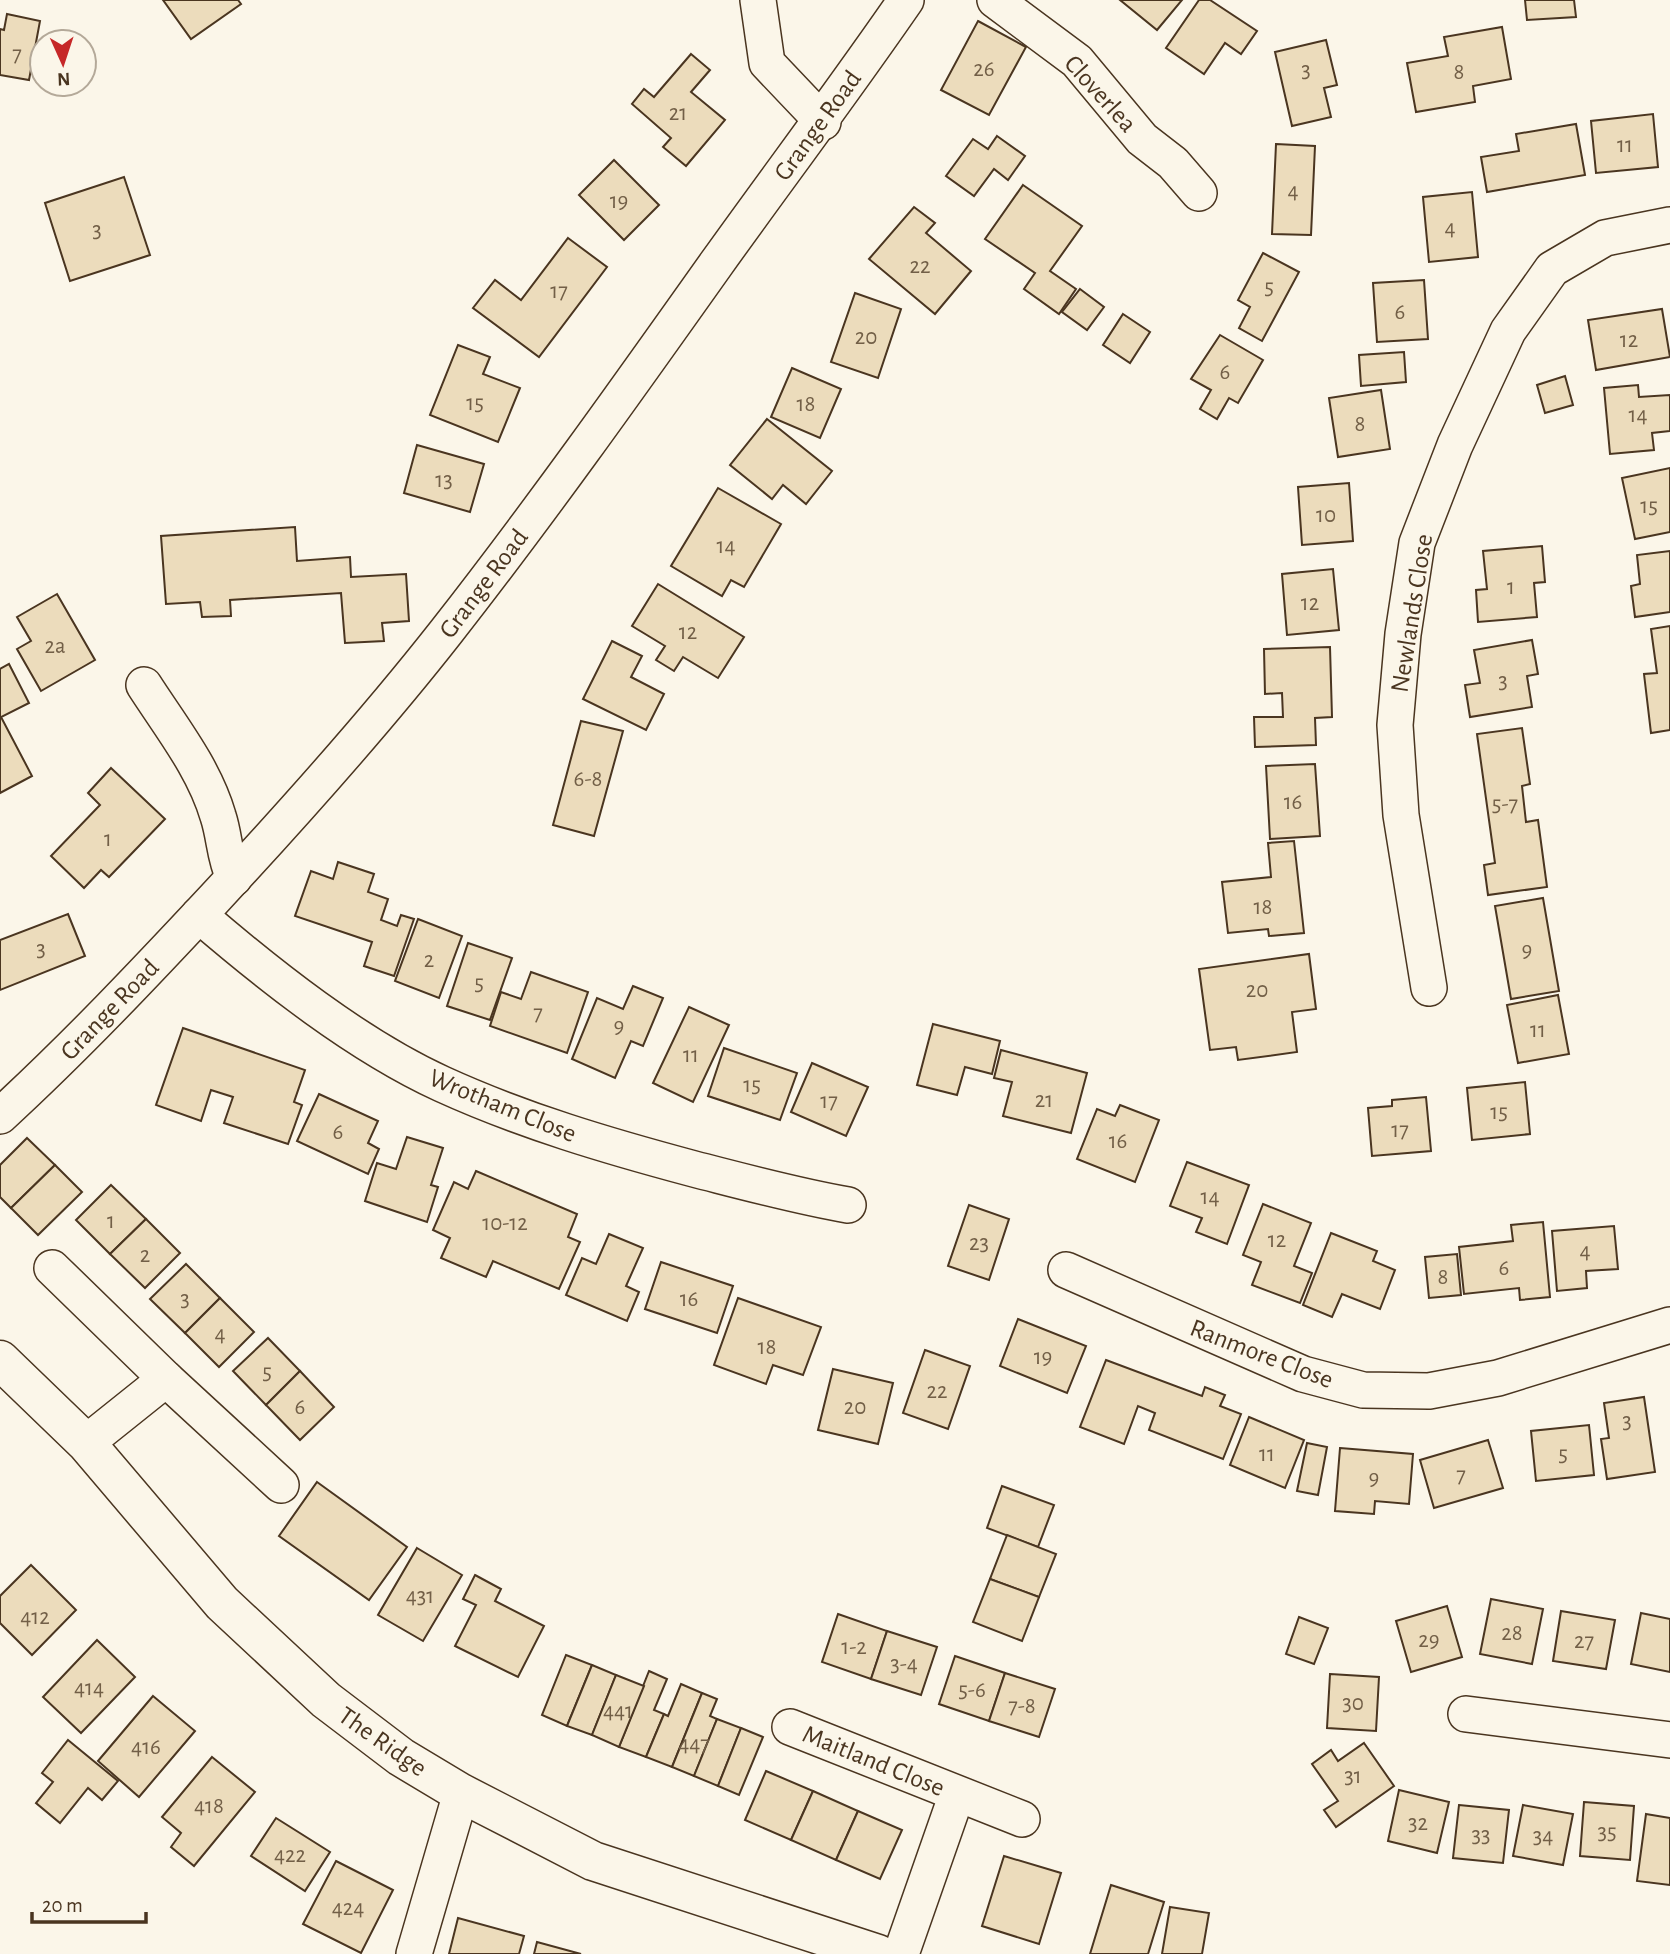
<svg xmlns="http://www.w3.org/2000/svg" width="1670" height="1954" viewBox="0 0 1670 1954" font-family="'Alegreya Sans',sans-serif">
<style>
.building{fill:#ecdcbc;stroke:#4a3520;stroke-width:2}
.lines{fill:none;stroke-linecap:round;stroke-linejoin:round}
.minor-casing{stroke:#4a3520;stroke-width:38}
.secondary-casing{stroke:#4a3520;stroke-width:41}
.minor{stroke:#fbf6e9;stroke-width:35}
.secondary{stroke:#fbf6e9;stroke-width:38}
.labels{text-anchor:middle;stroke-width:5;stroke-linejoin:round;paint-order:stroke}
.number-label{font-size:23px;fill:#725f47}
.street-label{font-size:26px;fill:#4a3520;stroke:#fbf6e9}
</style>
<rect width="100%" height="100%" fill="#fbf6e9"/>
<g class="building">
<polygon points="163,0 238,0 241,4 191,39"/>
<polygon points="1120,0 1182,0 1157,30"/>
<polygon points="1199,0 1210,0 1257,31 1241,54 1225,43 1204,74 1166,48"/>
<polygon points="1525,0 1574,0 1576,17 1527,20"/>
<polygon points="7,14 40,21 29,80 0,75 0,29 4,30"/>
<polygon points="978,21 1026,47 989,115 941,90"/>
<polygon points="1502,27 1511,79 1473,86 1475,102 1416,112 1407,63 1448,56 1444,37"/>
<polygon points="1326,40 1337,85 1324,88 1331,117 1292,126 1275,52"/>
<polygon points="691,54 710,70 691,92 725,120 686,166 663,147 671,138 632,104 644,89 654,97"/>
<polygon points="1653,114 1658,167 1596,173 1591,121"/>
<polygon points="1576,124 1585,175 1487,192 1481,157 1519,151 1516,134"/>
<polygon points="997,136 1025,156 1008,180 994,169 974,196 946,176 973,139 988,149"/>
<polygon points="1276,144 1315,146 1311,235 1272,234"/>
<polygon points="614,160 659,205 624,240 579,195"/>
<polygon points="124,177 150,255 70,281 45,203"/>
<polygon points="1023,185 1082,226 1050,271 1076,289 1059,314 1024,289 1035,273 985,239"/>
<polygon points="1472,192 1478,257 1429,262 1423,197"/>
<polygon points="914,207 935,223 926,233 971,271 935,314 869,259"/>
<polygon points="568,238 607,267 539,357 473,308 495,280 521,300"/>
<polygon points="1263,253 1299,272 1262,341 1239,328 1250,307 1238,300"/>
<polygon points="1424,280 1428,339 1377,342 1373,283"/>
<polygon points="1080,289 1104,307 1087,330 1062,312"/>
<polygon points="855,293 901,309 878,378 831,362"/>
<polygon points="1662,309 1670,357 1596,370 1588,320"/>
<polygon points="1123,314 1150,332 1130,363 1103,345"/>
<polygon points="1220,335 1263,360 1238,403 1229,398 1217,419 1200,409 1211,390 1191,379"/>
<polygon points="458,345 490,357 483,374 520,388 498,442 430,415"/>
<polygon points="1404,352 1406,382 1361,386 1359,355"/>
<polygon points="792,368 841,389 820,438 771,417"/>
<polygon points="1565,376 1573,405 1545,413 1537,385"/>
<polygon points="1638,385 1639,397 1670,395 1670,431 1652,433 1654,450 1610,454 1604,388"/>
<polygon points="1381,390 1390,449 1338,457 1329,398"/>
<polygon points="767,419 832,471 806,504 783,485 772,499 730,465"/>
<polygon points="417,445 484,464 470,512 404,493"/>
<polygon points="1670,468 1670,532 1635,539 1622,478"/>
<polygon points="1349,483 1353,541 1302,545 1298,487"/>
<polygon points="718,488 781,524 744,587 731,580 722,596 671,566"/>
<polygon points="295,527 297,561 350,557 351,577 406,574 409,621 382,623 384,641 345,643 341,593 230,600 231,616 202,617 200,602 166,604 161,536"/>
<polygon points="1542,546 1545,582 1534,583 1537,617 1478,622 1476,590 1487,589 1483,551"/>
<polygon points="1670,551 1670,612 1635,617 1631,586 1640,584 1637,555"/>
<polygon points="1333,569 1339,630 1287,635 1282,574"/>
<polygon points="658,584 744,637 718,678 683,657 674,671 656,660 665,646 632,626"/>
<polygon points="57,594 95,660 41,691 17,649 31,641 17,617"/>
<polygon points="1670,626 1670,730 1651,733 1644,674 1657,673 1651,629"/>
<polygon points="1532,640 1538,674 1527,676 1532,707 1470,717 1465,685 1480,683 1474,650"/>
<polygon points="612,641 642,656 631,677 664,694 646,730 583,699"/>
<polygon points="1330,647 1332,717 1315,718 1316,745 1255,747 1254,717 1283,717 1282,693 1265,694 1264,649"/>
<polygon points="9,664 29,703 1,717 32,776 0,793 0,669"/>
<polygon points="581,721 623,731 594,836 553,825"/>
<polygon points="1522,728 1530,784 1522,786 1526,822 1538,820 1547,887 1488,895 1484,865 1495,863 1477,734"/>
<polygon points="1315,764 1320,836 1270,839 1266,766"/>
<polygon points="111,768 165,819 109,877 101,870 84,888 51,856 100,805 88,793"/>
<polygon points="1294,841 1304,933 1269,936 1268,929 1228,933 1222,882 1271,877 1268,843"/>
<polygon points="338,862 374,874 368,892 388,899 381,920 397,926 401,915 414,919 394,976 364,966 372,942 295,916 311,871 333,879"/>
<polygon points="1543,898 1559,991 1511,999 1495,906"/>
<polygon points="68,914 85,956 0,990 0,940"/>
<polygon points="418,919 462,936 439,998 395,981"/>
<polygon points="468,943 512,958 490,1020 447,1006"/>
<polygon points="1309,954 1316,1009 1292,1012 1297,1052 1238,1060 1236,1047 1210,1050 1199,969"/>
<polygon points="531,972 588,992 567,1053 490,1026 501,992 521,999"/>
<polygon points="633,986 663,998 643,1046 631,1041 615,1078 572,1059 597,998 623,1009"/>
<polygon points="1558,995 1569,1054 1518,1063 1507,1005"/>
<polygon points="689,1007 729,1025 693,1102 653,1083"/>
<polygon points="933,1024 1000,1041 992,1074 965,1067 957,1095 917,1085"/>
<polygon points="183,1028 305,1070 294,1102 302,1105 288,1144 224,1123 233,1097 211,1090 201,1121 156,1105"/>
<polygon points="724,1048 797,1073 780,1120 708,1096"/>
<polygon points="1001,1050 1087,1073 1071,1133 1003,1116 1012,1082 994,1078"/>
<polygon points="812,1063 868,1087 846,1136 791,1112"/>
<polygon points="1525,1082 1530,1134 1472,1140 1467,1088"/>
<polygon points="319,1094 378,1121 368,1143 379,1149 368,1174 297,1141"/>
<polygon points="1426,1097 1431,1151 1372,1156 1368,1108 1392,1106 1392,1100"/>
<polygon points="1120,1105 1159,1120 1135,1182 1077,1159 1097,1109 1115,1116"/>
<polygon points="407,1137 443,1148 431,1185 438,1187 427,1222 365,1201 377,1163 396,1169"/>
<polygon points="27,1138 55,1165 11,1208 0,1197 0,1165"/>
<polygon points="1187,1162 1249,1185 1227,1244 1196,1232 1202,1218 1170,1206"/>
<polygon points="55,1165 82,1192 38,1235 11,1208"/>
<polygon points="476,1171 577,1214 568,1237 580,1242 559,1289 493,1261 486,1277 441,1258 450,1238 433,1230 454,1182 468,1189"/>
<polygon points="111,1185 146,1219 110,1254 76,1220"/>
<polygon points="1263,1204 1311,1223 1294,1266 1312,1273 1300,1303 1252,1285 1261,1262 1243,1255"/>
<polygon points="969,1205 1009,1219 989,1280 948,1266"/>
<polygon points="146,1219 180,1253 145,1288 110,1254"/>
<polygon points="1543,1222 1550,1297 1520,1300 1519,1288 1464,1294 1459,1247 1513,1241 1511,1225"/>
<polygon points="1614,1226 1618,1269 1586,1271 1587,1288 1557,1291 1552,1231"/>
<polygon points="1331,1233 1377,1251 1373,1261 1395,1270 1380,1309 1342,1294 1332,1317 1303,1305"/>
<polygon points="609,1234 643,1248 626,1286 639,1292 627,1321 566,1295 582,1258 596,1264"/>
<polygon points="1457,1254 1461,1295 1429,1298 1425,1257"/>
<polygon points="661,1262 733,1286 717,1333 645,1309"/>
<polygon points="186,1264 220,1298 185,1333 150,1299"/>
<polygon points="220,1298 254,1332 219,1367 185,1333"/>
<polygon points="738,1298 821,1327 803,1375 773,1365 766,1384 714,1365"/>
<polygon points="1018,1319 1086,1346 1067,1393 1000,1366"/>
<polygon points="268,1338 300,1371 266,1405 233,1371"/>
<polygon points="925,1350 970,1366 948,1429 903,1413"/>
<polygon points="1106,1360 1202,1396 1205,1387 1225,1395 1220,1406 1241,1414 1223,1459 1149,1430 1155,1413 1138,1406 1124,1444 1080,1427"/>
<polygon points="833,1369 893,1383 878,1444 818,1430"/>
<polygon points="300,1371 334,1407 300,1440 266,1405"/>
<polygon points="1644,1397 1655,1472 1607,1479 1601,1439 1609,1438 1604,1403"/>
<polygon points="1249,1417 1304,1440 1285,1488 1230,1465"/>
<polygon points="1589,1425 1594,1475 1536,1481 1531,1431"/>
<polygon points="1488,1440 1503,1488 1434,1508 1420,1460"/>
<polygon points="1307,1443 1327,1447 1318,1495 1297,1491"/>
<polygon points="1340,1448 1413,1454 1409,1504 1375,1501 1374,1514 1335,1511"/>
<polygon points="317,1482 407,1547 369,1600 279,1536"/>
<polygon points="1002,1486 1054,1505 1038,1547 987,1528"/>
<polygon points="1007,1535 1056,1554 1039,1597 990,1579"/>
<polygon points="417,1548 462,1575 423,1641 378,1615"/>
<polygon points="31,1565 76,1610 32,1655 0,1623 0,1596"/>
<polygon points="475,1575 501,1589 495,1601 544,1626 518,1677 455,1646 476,1605 463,1599"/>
<polygon points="990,1579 1039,1597 1022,1641 973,1622"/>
<polygon points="1491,1599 1543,1609 1532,1664 1480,1654"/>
<polygon points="1447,1606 1462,1657 1411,1672 1396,1621"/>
<polygon points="1561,1611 1615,1620 1606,1669 1553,1661"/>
<polygon points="1641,1613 1670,1619 1670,1672 1631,1664"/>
<polygon points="838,1614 887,1631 871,1679 822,1662"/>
<polygon points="1299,1617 1328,1628 1314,1664 1286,1654"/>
<polygon points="887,1631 937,1647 921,1695 871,1679"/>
<polygon points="97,1640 135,1677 81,1733 43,1697"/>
<polygon points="566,1655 592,1665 567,1726 542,1715"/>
<polygon points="955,1656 1005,1673 989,1721 939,1704"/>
<polygon points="592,1665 616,1675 592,1735 567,1726"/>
<polygon points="649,1671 667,1679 654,1710 664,1714 646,1757 619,1747"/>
<polygon points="1005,1673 1055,1689 1039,1737 989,1721"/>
<polygon points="1330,1674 1379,1677 1376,1731 1327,1728"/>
<polygon points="616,1675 644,1686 619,1747 592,1735"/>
<polygon points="681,1684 702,1693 672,1767 646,1757 664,1714 668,1716"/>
<polygon points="702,1693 717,1699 710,1716 717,1719 694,1776 672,1767"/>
<polygon points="153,1696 195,1731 139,1797 98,1761"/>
<polygon points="717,1719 741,1728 718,1786 694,1776"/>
<polygon points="741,1728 763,1737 739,1795 718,1786"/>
<polygon points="68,1740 118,1781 102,1800 88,1788 60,1823 36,1803 53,1782 42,1773"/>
<polygon points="1364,1743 1394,1786 1336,1827 1324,1810 1338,1801 1312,1764 1331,1750 1338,1761"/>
<polygon points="212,1757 255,1792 194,1866 171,1847 181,1833 162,1817"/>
<polygon points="766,1771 813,1791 791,1840 745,1820"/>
<polygon points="1399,1790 1449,1802 1437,1853 1388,1841"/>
<polygon points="813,1791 858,1811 836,1860 791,1840"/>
<polygon points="1584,1802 1634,1806 1630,1860 1580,1856"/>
<polygon points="1459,1805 1509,1810 1503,1863 1453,1858"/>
<polygon points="1523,1805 1573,1814 1563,1865 1513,1856"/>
<polygon points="858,1811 902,1830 880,1879 836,1860"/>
<polygon points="1646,1814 1670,1818 1670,1885 1637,1881"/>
<polygon points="276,1818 330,1852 305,1891 251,1856"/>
<polygon points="1004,1856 1061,1873 1039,1944 982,1926"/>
<polygon points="336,1861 393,1890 361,1953 303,1924"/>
<polygon points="1111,1885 1164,1902 1148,1954 1090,1954"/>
<polygon points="1170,1907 1209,1913 1202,1954 1162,1954"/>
<polygon points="458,1918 524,1936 519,1954 449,1954"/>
<polygon points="537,1942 581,1954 534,1954"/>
</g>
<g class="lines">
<g class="minor-casing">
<g id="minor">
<polyline points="758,0 767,63 823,122"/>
<polyline points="995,0 1077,61 1142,139 1173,163 1199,193"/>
<path d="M144 685C171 727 204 768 218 816 225 837 224 857 234 878"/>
<path d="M199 915C270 976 357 1045 442 1084 523 1121 608 1146 694 1169 745 1182 796 1196 848 1205"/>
<polyline points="1429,988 1401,815 1395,725 1403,634 1417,543 1455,445 1508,331 1552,269 1605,238 1670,225"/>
<path d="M0 1116C75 1047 144 974 214 899 294 813 373 725 446 632 540 512 628 388 716 264 779 176 844 90 906 0"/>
<polyline points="52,1268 166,1379 281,1485"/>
<polyline points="1066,1270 1303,1374 1363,1390 1429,1391 1498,1378 1670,1325"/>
<polyline points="86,1443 166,1379"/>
<polyline points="1466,1714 1670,1740"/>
<polyline points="790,1727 1022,1819"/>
<polyline points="414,1954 461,1793"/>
<polyline points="901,1954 957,1794"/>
</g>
</g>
<g class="secondary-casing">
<polyline id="secondary" points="0,1360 86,1443 222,1603 326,1700 401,1757 461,1793 593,1861 878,1954"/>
</g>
<use href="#minor" class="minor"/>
<use href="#secondary" class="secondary"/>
</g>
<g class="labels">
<g class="number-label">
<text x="17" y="61">7</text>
<text x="984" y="76">26</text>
<text x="1306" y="77">3</text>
<text x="1459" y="79">8</text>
<text x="678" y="120">21</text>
<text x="1625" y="152">11</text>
<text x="1293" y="198">4</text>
<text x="619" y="208">19</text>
<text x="1450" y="235">4</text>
<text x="97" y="237">3</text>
<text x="920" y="273">22</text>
<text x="1269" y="294">5</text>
<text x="559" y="298">17</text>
<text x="1400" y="319">6</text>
<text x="866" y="344">20</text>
<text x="1629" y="347">12</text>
<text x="1225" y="379">6</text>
<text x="475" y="410">15</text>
<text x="806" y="411">18</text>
<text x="1638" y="422">14</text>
<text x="1360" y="431">8</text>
<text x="444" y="487">13</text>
<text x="1649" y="513">15</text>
<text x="1326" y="522">10</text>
<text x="726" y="553">14</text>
<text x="1511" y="594">1</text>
<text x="1310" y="610">12</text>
<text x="688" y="639">12</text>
<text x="55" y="653">2a</text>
<text x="1503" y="688">3</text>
<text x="588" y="786">6-8</text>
<text x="1293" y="809">16</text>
<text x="1505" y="811">5-7</text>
<text x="108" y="846">1</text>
<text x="1263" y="914">18</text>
<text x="41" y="956">3</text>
<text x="1527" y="957">9</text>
<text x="429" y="967">2</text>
<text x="479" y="990">5</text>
<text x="1257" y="997">20</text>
<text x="538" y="1020">7</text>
<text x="619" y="1033">9</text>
<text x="1538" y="1037">11</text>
<text x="691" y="1062">11</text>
<text x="752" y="1092">15</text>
<text x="1044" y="1107">21</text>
<text x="829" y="1108">17</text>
<text x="1499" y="1119">15</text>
<text x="1400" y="1137">17</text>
<text x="338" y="1139">6</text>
<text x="1118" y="1148">16</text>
<text x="1210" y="1204">14</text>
<text x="111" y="1228">1</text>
<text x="505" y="1230">10-12</text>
<text x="1277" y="1247">12</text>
<text x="979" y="1250">23</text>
<text x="1585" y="1258">4</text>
<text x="145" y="1262">2</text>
<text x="1504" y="1275">6</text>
<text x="1443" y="1284">8</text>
<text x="185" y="1306">3</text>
<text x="689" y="1306">16</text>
<text x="220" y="1341">4</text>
<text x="767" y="1354">18</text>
<text x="1043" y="1364">19</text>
<text x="267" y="1379">5</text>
<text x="937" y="1398">22</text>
<text x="300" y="1414">6</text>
<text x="855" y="1414">20</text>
<text x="1627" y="1428">3</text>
<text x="1267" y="1461">11</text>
<text x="1563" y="1461">5</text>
<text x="1461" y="1482">7</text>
<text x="1374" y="1485">9</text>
<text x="420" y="1603">431</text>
<text x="35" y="1624">412</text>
<text x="1512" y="1640">28</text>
<text x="1429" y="1647">29</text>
<text x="1584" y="1648">27</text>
<text x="854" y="1654">1-2</text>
<text x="904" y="1671">3-4</text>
<text x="89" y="1695">414</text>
<text x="972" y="1697">5-6</text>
<text x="1353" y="1710">30</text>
<text x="1022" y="1713">7-8</text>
<text x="618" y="1718">441</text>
<text x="694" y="1751">447</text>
<text x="146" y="1754">416</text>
<text x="1353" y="1783">31</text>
<text x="209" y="1813">418</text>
<text x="1418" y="1830">32</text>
<text x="1607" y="1839">35</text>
<text x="1481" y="1842">33</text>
<text x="1543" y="1843">34</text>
<text x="290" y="1862">422</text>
<text x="348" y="1915">424</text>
</g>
<g class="street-label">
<text transform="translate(1101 93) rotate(48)" y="9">Cloverlea</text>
<text transform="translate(817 125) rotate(-54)" y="9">Grange Road</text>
<text transform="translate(483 583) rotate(-53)" y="9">Grange Road</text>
<text transform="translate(1411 613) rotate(-81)" y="9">Newlands Close</text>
<text transform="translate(109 1009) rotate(-46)" y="9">Grange Road</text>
<text transform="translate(503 1105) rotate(22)" y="9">Wrotham Close</text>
<text transform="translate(1262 1353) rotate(21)" y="9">Ranmore Close</text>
<text transform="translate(383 1741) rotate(35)" y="9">The Ridge</text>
<text transform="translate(874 1760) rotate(22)" y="9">Maitland Close</text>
</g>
</g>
<g transform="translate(63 63) rotate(177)"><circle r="33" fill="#fbf6e9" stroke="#b4a999" stroke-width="2"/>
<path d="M0-5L12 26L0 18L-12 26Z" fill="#c62828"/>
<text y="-10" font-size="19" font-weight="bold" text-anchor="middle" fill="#4a3520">N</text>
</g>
<path d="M32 1912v10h114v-10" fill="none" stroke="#4a3520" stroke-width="3.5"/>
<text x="42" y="1912" font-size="21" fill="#4a3520" stroke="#fbf6e9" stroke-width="5" paint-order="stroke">20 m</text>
</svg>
